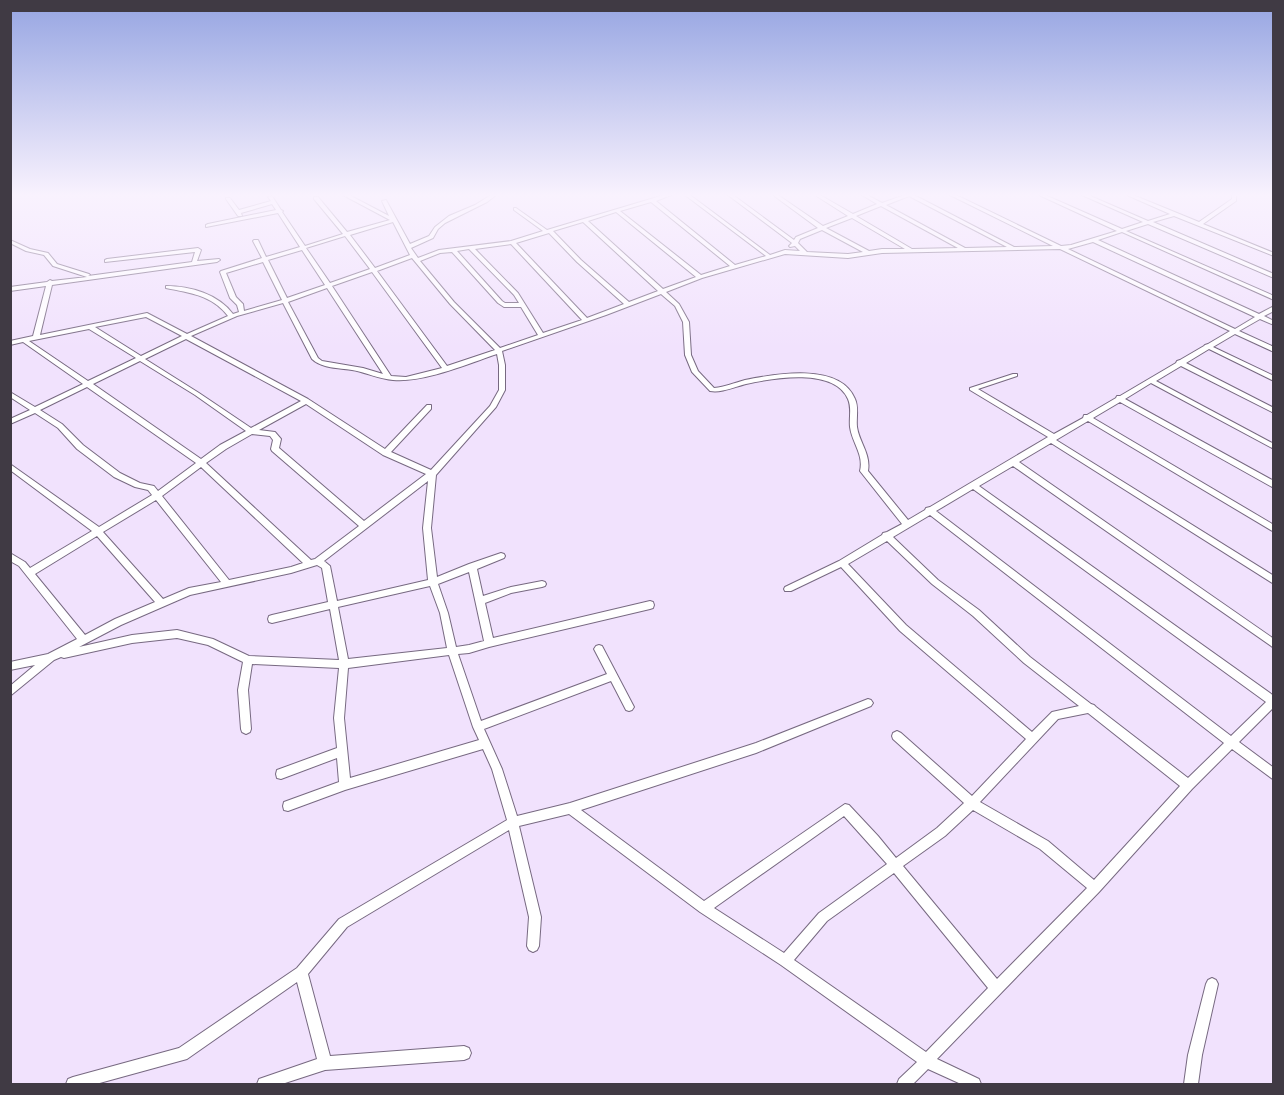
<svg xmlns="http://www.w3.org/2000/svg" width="1284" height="1095" viewBox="0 0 1284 1095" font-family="'Golos Text',sans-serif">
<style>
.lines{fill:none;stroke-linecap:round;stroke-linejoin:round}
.street-casing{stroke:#776981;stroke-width:2}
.street{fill:#fff;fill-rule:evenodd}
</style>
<rect width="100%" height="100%" fill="#f1e2fd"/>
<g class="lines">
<g class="street-casing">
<g id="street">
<path d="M343 195H349L389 216 382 201 386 200 410 244 429 236 435 227 449 216 475 205 491 195H496L487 202 445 223 438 229 433 238 411 248 418 258 439 250 511 241 543 231 514 210V208H516L547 230 664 195H671L656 201 735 265 766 256 685 195H690L770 255 785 250 800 251 795 246 790 247 789 246 792 243 728 195H733L794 240 796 237 818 228 773 195H778L823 226 848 216 815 195H820L853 214 877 204 862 195H867L882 203 905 195H914L1014 247 1053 246 950 195H956L1061 246 1071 245 1117 231 1039 195H1045L1122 229 1143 222 1082 195H1088L1148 221 1170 214 1127 195H1133L1199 222 1232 199V195H1236V201L1203 224 1274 253V256L1174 216 1153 222 1274 274V278L1148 224 1126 231 1274 296V300L1122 232 1098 240 1259 314 1274 306V311L1264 316 1274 321V325L1260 319 1239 331 1274 347V352L1235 334 1213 347 1274 376V381L1209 349 1186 363 1274 408V413L1181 366 1156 381 1274 444V449L1151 383 1125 399 1274 481V488L1120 402 1093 418 1274 525V532L1088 421 1056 440 1274 576V584L1051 443 1019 462 1274 639V648L1013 466 979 486 1274 696V707L1239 742 1274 768V780L1232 749 1192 789 1099 892 937 1059 979 1079 981 1084H961L928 1069 913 1084H897L899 1079 917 1062 781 965 700 912 569 814 519 826 541 917 539 946 537 950 533 952 529 950 527 946 529 917 509 830 347 927 308 974 330 1056 464 1046 469 1048 471 1053 469 1058 464 1060 325 1070 282 1084H257L259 1079 317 1059 297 982 187 1059 96 1084H66L68 1079 73 1077 179 1048 297 968 339 919 507 820 492 769 483 749 345 790 288 811 284 810 283 806 284 802 339 782 337 758 281 779 277 778 276 774 277 770 337 748 334 718 339 668 252 664 248 690 251 729 250 732 246 734 242 732 241 729 238 690 243 662 208 645 177 638 132 643 64 658 61 657 54 660 10 696V686L35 665 10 670V662L48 654 77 639 19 566 10 561V553L25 562 30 568 92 531 10 470V464L99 527 152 495 148 490 135 487 114 477 77 449 58 428 35 413 10 424V419L30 410 10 397V392L35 407 83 384 23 342 10 345V341L33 336 46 286 10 291V287L47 282 50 280 52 281 87 277 53 266 44 255 26 251 10 243V240L30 249 48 253 57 264 89 274 90 275 88 276 192 262 195 252 105 262V260L107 259 198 248 201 250 197 261 219 259 220 260 217 262 52 285 40 335 147 313 187 334 228 316C212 295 190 293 166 288V286C190 286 218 294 233 314L239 312 237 305 230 298 220 272 221 271 262 258 253 241 254 240H258L266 257 300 247 278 213 206 227V225L208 224 276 210 272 204 241 213 242 216H238L226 199V198H230L239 210 271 201 268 197 272 196 281 210 283 211 282 212 305 246 343 234 314 199V197H318L347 232 390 220ZM909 196 1007 247 965 248 886 205ZM651 202 730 266 701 275 620 211ZM881 206 958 248 912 249 856 216ZM616 212 696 277 663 289 588 221ZM852 218 905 249H882L869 251 826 228ZM393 222 410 255 375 268 350 235ZM583 222 658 291 629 302 581 260 553 231ZM822 230 863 252 848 254 807 252 798 243 800 239ZM549 233 577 262 624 304 587 318 516 243ZM345 236 370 269 330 283 306 248ZM1093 242 1255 317 1235 329 1068 249ZM511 244 582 320 543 333 518 293 475 249ZM469 249 514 295 519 303H505L502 301 457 251ZM1060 249 1230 331 1208 344 1205 345 1204 346 1180 360 1177 361 1176 363 1120 396H1117L1116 398 1087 415H1084L1083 418 1054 434 978 389 1017 376V374H1013L970 388V390L1048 437 930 507 926 508 925 510 908 520 868 471C871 454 859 442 857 427 856 417 859 408 855 399 840 362 775 374 745 380 734 383 725 387 714 388L698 371 691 355 689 322 679 304 666 292 702 278 785 254 848 258 882 253ZM302 250 325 285 287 298 268 260ZM452 252 498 303 504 307H521L538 335 500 348 454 302 420 261 440 253ZM412 258 450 304 495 350 447 366 377 271ZM263 262 282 300 244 311 243 304 236 297 226 273ZM372 272 442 368 406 377 391 376 332 286ZM327 288 383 374 363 368 322 361 318 358 288 302ZM661 294 675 306 683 322 685 355 692 372 710 391C722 393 734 387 746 384 773 378 834 367 848 399 852 408 849 418 850 427 852 443 864 454 860 471L902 524 887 532 883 533 882 535 839 561 785 587 784 589 785 591H791L841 567 900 631 1026 739 972 796 901 733 897 731 893 733 892 736 893 739 964 803 937 828 896 858 878 836 849 805 845 804 704 901 581 810 756 753 871 706 873 703 871 700 868 699 756 743 570 803 517 816 502 769 484 729 611 681 626 710 629 711 632 710 634 707 602 646 599 645 596 646 594 649 607 674 481 721 458 654 469 653 489 647 650 609 653 608 654 605 653 602 650 601 493 638 485 603 511 593 542 587 545 586 546 584 545 582 542 581 511 587 483 596 477 569 504 558 505 556 504 554 501 553 469 564 437 577 431 528 436 475 496 407 505 390V365L502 351 606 315ZM283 303 312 359C321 368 339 368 352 370 365 372 379 379 393 380 423 383 467 364 497 354L499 365V390L490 406 431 470 391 452 431 409V405H427L385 449 308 399 191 336 237 316ZM146 317 182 336 141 356 95 327ZM89 329 136 358 88 381 29 341ZM186 339 301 401 251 428 199 393 145 359ZM140 361 195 395 246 431 220 445 201 459 93 384ZM87 387 196 463 158 491 154 486 140 483 120 473 83 445 62 424 40 410ZM306 404 383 455 426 474 364 521 279 448 281 439 275 432 259 430ZM252 434 270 436 273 440 271 449 272 451 359 526 315 559 311 560 206 463 226 449ZM201 467 303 563 291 567 229 580 162 496ZM428 481 423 528 428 580 337 601 330 566 324 561ZM973 489 1266 702 1231 736 936 511ZM156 500 221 582 189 588 163 599 103 532ZM930 515 1224 743 1188 778 1096 707 1094 705 1091 704 1030 657 979 610 938 580 893 537ZM97 536 155 602 115 619 85 635 35 574ZM887 541 932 584 973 616 1024 663 1079 706 1052 712 1032 732 906 625 848 564ZM317 565 322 568 328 602 272 615 269 616 268 619 269 622 272 623 330 609 339 660 249 656 213 639 177 630 132 635 79 647 121 625 190 595 291 573ZM469 572 484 641 469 645 456 647 448 613 438 584ZM430 586 440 613 447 648 348 659 338 607ZM449 655 473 727 479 740 350 778 344 718 348 668ZM1088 713 1180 786 1094 880 1048 841 980 802 1058 719ZM973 810 1040 849 1087 888 997 979 903 866 945 836ZM844 816 887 864 819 913 784 953 714 908ZM894 873 988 988 926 1052 794 960 827 921Z"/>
<polygon points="1212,978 1216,980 1218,984 1202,1055 1198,1084 1184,1084 1188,1055 1206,984 1208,980"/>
</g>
</g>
<use href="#street" class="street"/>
</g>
<linearGradient id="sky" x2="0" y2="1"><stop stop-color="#96a5e2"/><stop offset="0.56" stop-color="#f9f2fe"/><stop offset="1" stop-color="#f9f2fe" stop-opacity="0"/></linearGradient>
<rect width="1284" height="348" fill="url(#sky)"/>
<rect width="1284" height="1095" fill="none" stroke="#403a44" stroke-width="24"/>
</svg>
